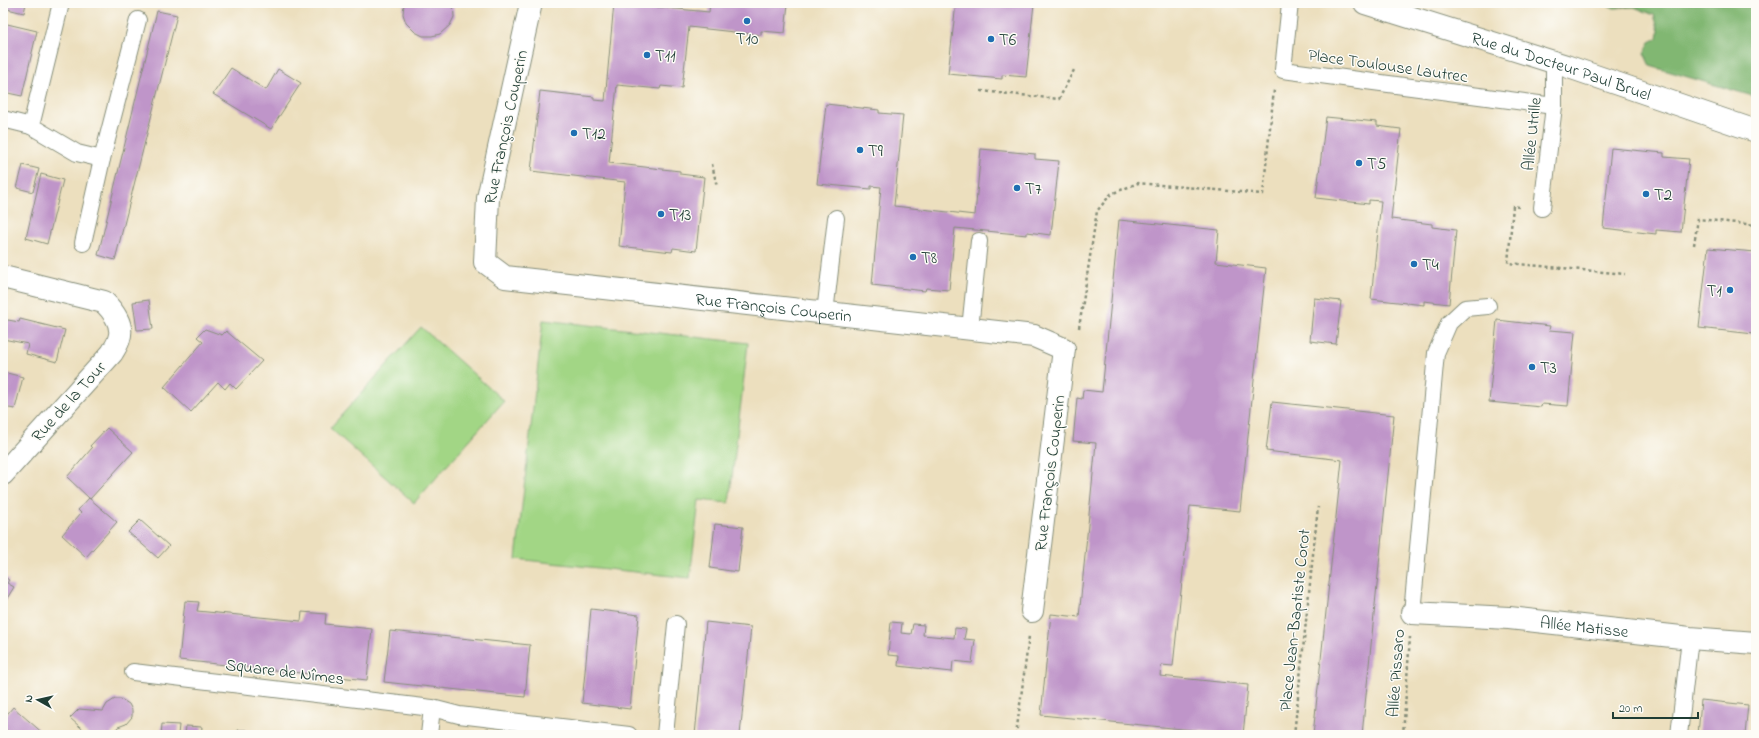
<svg xmlns="http://www.w3.org/2000/svg" width="1759" height="738" viewBox="0 0 1759 738" font-family="'Indie Flower',sans-serif">
<style>
.green{fill:#a2d685;stroke:#608a5c}
.forest{fill:#81b772;stroke:#507a53}
.building{fill:#bf95c9}
.lines{fill:none;stroke-linecap:round;stroke-linejoin:round}
.service-casing{stroke:#868e79;stroke-width:18}
.minor-casing{stroke:#868e79;stroke-width:24}
.path{stroke:#868e79;stroke-width:2.5;stroke-dasharray:3 3;stroke-linecap:butt}
.service{stroke:#fff;stroke-width:16}
.minor{stroke:#fff;stroke-width:22}
.poi-dot{fill:#1f6fb2;stroke:#fdfcf7;stroke-width:1.5}
.labels{text-anchor:middle;stroke-width:3;stroke-linejoin:round;paint-order:stroke}
.poi-label{font-size:17px;fill:#1f3d34;stroke:#fdfcf7;text-anchor:start}
.street-label{font-size:17px;fill:#1f3d34;stroke:#fdfcf7}
</style>
<rect width="100%" height="100%" fill="#fdfcf7"/>
<filter id="ink" filterUnits="userSpaceOnUse"><feTurbulence type="fractalNoise" baseFrequency=".025" numOctaves="2"/><feDisplacementMap in="SourceGraphic" scale="8" xChannelSelector="R" yChannelSelector="G"/><feConvolveMatrix kernelMatrix="1 2 1 2 8 2 1 2 1" color-interpolation-filters="sRGB"/></filter>
<filter id="wash" filterUnits="userSpaceOnUse"><feTurbulence type="fractalNoise" baseFrequency=".012" numOctaves="4" result="noise"/><feDisplacementMap in="SourceGraphic" scale="16" xChannelSelector="R" yChannelSelector="G"/><feGaussianBlur stdDeviation="0.9" result="paint"/><feColorMatrix in="noise" values="0 0 0 0 0 0 0 0 0 0 0 0 0 0 0 0 0 1.4 0 .05"/><feComposite in="paint" operator="in"/></filter>
<g filter="url(#wash)">
<rect width="100%" height="100%" fill="#ecdfbe"/>
<g class="green">
<polygon points="543,320 748,343 729,503 699,500 690,578 516,559"/>
<polygon points="421,327 504,401 414,503 330,428"/>
</g>
<polygon class="forest" points="1603,3 1756,3 1756,97 1650,66 1644,53 1650,42 1658,38 1659,31 1654,15 1634,7 1614,8"/>
<g id="blocks">
<g class="building">
<polygon points="3,3 26,3 24,13 3,8"/>
<polygon points="404,3 453,3 454,17 450,25 440,34 432,36 423,36 415,32 406,23 403,14"/>
<polygon points="614,3 709,12 710,3 788,3 785,33 761,31 761,35 689,27 682,88 661,86 660,89 617,85 609,163 680,171 680,174 704,177 696,251 673,248 672,252 619,246 625,182 531,171 540,91 594,97 594,100 605,101"/>
<polygon points="956,3 1034,4 1026,77 1002,75 1002,79 948,74"/>
<polygon points="157,11 177,15 115,260 98,255"/>
<polygon points="3,23 37,31 22,96 3,92"/>
<polygon points="231,68 266,90 278,69 301,83 271,129 213,94"/>
<polygon points="826,104 879,110 879,113 903,115 894,206 975,215 981,149 1035,154 1035,159 1059,161 1051,235 1027,232 1027,235 955,228 949,290 926,288 925,291 872,285 881,187 871,186 871,189 817,184"/>
<polygon points="1326,117 1377,122 1377,126 1401,129 1391,219 1432,224 1432,227 1456,230 1449,304 1424,301 1424,305 1371,299 1381,201 1369,200 1369,204 1316,198"/>
<polygon points="1611,148 1664,153 1664,157 1689,159 1681,232 1656,230 1656,234 1603,228"/>
<polygon points="23,165 39,169 33,192 17,188"/>
<polygon points="41,174 63,180 47,244 26,238"/>
<polygon points="1119,220 1219,230 1216,262 1266,268 1240,511 1190,506 1173,666 1161,665 1160,676 1248,685 1243,735 1041,715 1051,614 1079,617 1096,443 1073,441 1077,398 1082,399 1083,390 1102,392"/>
<polygon points="1708,248 1756,252 1756,331 1754,331 1754,334 1699,328"/>
<polygon points="1314,298 1341,301 1336,344 1310,341"/>
<polygon points="149,300 153,329 137,330 133,302"/>
<polygon points="20,319 65,330 57,362 26,354 28,344 3,339 3,325 8,320 19,322"/>
<polygon points="1497,320 1550,326 1549,330 1575,332 1568,406 1542,404 1541,407 1489,402"/>
<polygon points="205,329 222,335 226,331 262,361 236,389 230,383 225,389 218,382 191,412 164,387 203,342 197,337"/>
<polygon points="3,372 23,377 15,409 3,407"/>
<polygon points="1272,402 1394,415 1362,735 1313,735 1342,460 1266,451"/>
<polygon points="107,428 133,452 90,499 67,477 92,448 90,446"/>
<polygon points="89,498 117,522 86,557 62,535 81,513 78,510"/>
<polygon points="140,520 169,546 158,558 128,532"/>
<polygon points="715,524 743,527 738,572 710,568"/>
<polygon points="3,576 9,580 7,583 14,587 3,605"/>
<polygon points="185,601 199,602 197,611 301,621 302,612 326,614 325,624 372,629 367,680 179,660"/>
<polygon points="591,609 639,615 630,709 582,703"/>
<polygon points="706,622 751,627 740,735 695,735"/>
<polygon points="891,622 902,623 901,633 911,634 913,624 924,625 923,635 954,638 955,628 966,629 964,639 975,640 972,663 953,661 952,672 898,666 899,656 888,655"/>
<polygon points="390,631 530,645 525,697 384,682"/>
<polygon points="115,699 121,699 129,704 132,710 132,717 126,724 118,727 110,735 89,735 70,718 79,709 103,711 107,704"/>
<polygon points="1701,700 1748,705 1745,735 1698,735"/>
<polygon points="13,707 45,735 12,735 3,727 3,719"/>
<polygon points="162,724 179,725 178,735 161,735"/>
<polygon points="186,726 202,727 201,735 185,735"/>
<polygon points="238,730 246,730 245,735 237,735"/>
<polygon points="209,731 233,734 233,735 209,735"/>
</g>
</g>
</g>
<g filter="url(#ink)">
<use href="#blocks" fill-opacity="0" stroke="#868e79" stroke-width="1"/>
<g class="lines">
<g class="service-casing">
<g id="service">
<polyline points="1290,3 1283,70 1554,106"/>
<polyline points="3,119 31,126 61,3"/>
<polyline points="31,126 77,153 102,159"/>
<polyline points="1542,208 1554,106 1554,63"/>
<polyline points="83,243 102,159 138,20"/>
<polyline points="825,313 836,218"/>
<polyline points="970,329 979,241"/>
<polyline points="1412,613 1436,353 1449,323 1465,308 1488,306"/>
<polyline points="133,672 432,708 459,715 629,735"/>
<polyline points="429,735 432,708"/>
<polyline points="665,735 676,624"/>
<polyline points="1679,735 1690,638"/>
</g>
</g>
<g class="minor-casing">
<g id="minor">
<path id="s1" d="M531 3 488 198 485 262 505 277 1034 336 1064 349 1032 611"/>
<path id="s2" d="M1365 3 1566 66 1756 131"/>
<path d="M3 277 104 302C113 311 124 325 119 339 118 344 114 349 112 353L3 474"/>
<path id="s3" d="M1412 613 1509 618 1690 638 1756 643"/>
</g>
</g>
<g class="path">
<polyline points="981,91 1059,99 1074,70"/>
<polyline points="712,164 717,187"/>
<polyline points="1519,207 1513,206 1508,263 1625,274"/>
<polyline points="1694,245 1698,219 1756,225"/>
<polyline points="1079,328 1097,211 1111,194 1138,183 1263,194 1274,90"/>
<polyline points="1016,735 1029,636"/>
<polyline points="1294,735 1318,507"/>
<polyline points="1403,735 1410,637"/>
</g>
<use href="#service" class="service"/>
<use href="#minor" class="minor"/>
</g>
</g>
<g class="poi-dot">
<circle cx="747" cy="21" r="4"/>
<circle cx="991" cy="39" r="4"/>
<circle cx="647" cy="55" r="4"/>
<circle cx="574" cy="133" r="4"/>
<circle cx="860" cy="150" r="4"/>
<circle cx="1359" cy="163" r="4"/>
<circle cx="1017" cy="188" r="4"/>
<circle cx="1646" cy="194" r="4"/>
<circle cx="661" cy="214" r="4"/>
<circle cx="913" cy="257" r="4"/>
<circle cx="1414" cy="264" r="4"/>
<circle cx="1730" cy="290" r="4"/>
<circle cx="1532" cy="367" r="4"/>
</g>
<g class="labels">
<g class="poi-label">
<text x="747" y="44" text-anchor="middle">T10</text>
<text x="999" y="45">T6</text>
<text x="655" y="61">T11</text>
<text x="582" y="139">T12</text>
<text x="868" y="156">T9</text>
<text x="1367" y="169">T5</text>
<text x="1025" y="194">T7</text>
<text x="1654" y="200">T2</text>
<text x="669" y="220">T13</text>
<text x="921" y="263">T8</text>
<text x="1422" y="270">T4</text>
<text x="1722" y="296" text-anchor="end">T1</text>
<text x="1540" y="373">T3</text>
</g>
<g class="street-label">
<text transform="translate(1388 65) rotate(8)" y="6">Place Toulouse Lautrec</text>
<text dy="6" stroke="none"><textPath href="#s2" startOffset="206">Rue du Docteur Paul Bruel</textPath></text>
<text transform="translate(505 127) rotate(-78)" y="6">Rue François Couperin</text>
<text transform="translate(1531 134) rotate(-84)" y="6">Allée Utrille</text>
<text dy="6" stroke="none"><textPath href="#s1" startOffset="559">Rue François Couperin</textPath></text>
<text transform="translate(68 401) rotate(-48)" y="6">Rue de la Tour</text>
<text transform="translate(1049 473) rotate(-83)" y="6">Rue François Couperin</text>
<text transform="translate(1294 620) rotate(-84)" y="6">Place Jean-Baptiste Corot</text>
<text dy="6" stroke="none"><textPath href="#s3" startOffset="173">Allée Matisse</textPath></text>
<text transform="translate(285 671) rotate(7)" y="6">Square de Nîmes</text>
<text transform="translate(1395 673) rotate(-86)" y="6">Allée Pissaro</text>
</g>
</g>
<rect width="1759" height="738" fill="none" stroke="#fdfcf7" stroke-width="16"/>
<g transform="translate(38 700) rotate(278)" stroke="#fdfcf7" stroke-width="3" paint-order="stroke">
<path d="M0-3L7 15L0 10L-7 15Z" fill="#1f3d34"/>
<text y="-6" font-size="11" font-weight="bold" text-anchor="middle" fill="#1f3d34">N</text>
</g>
<path d="M1613 712v6h85v-6" fill="none" stroke="#1f3d34" stroke-width="2"/>
<text x="1619" y="712" font-size="12" fill="#1f3d34" stroke="#fdfcf7" stroke-width="3" paint-order="stroke">20 m</text>
</svg>
